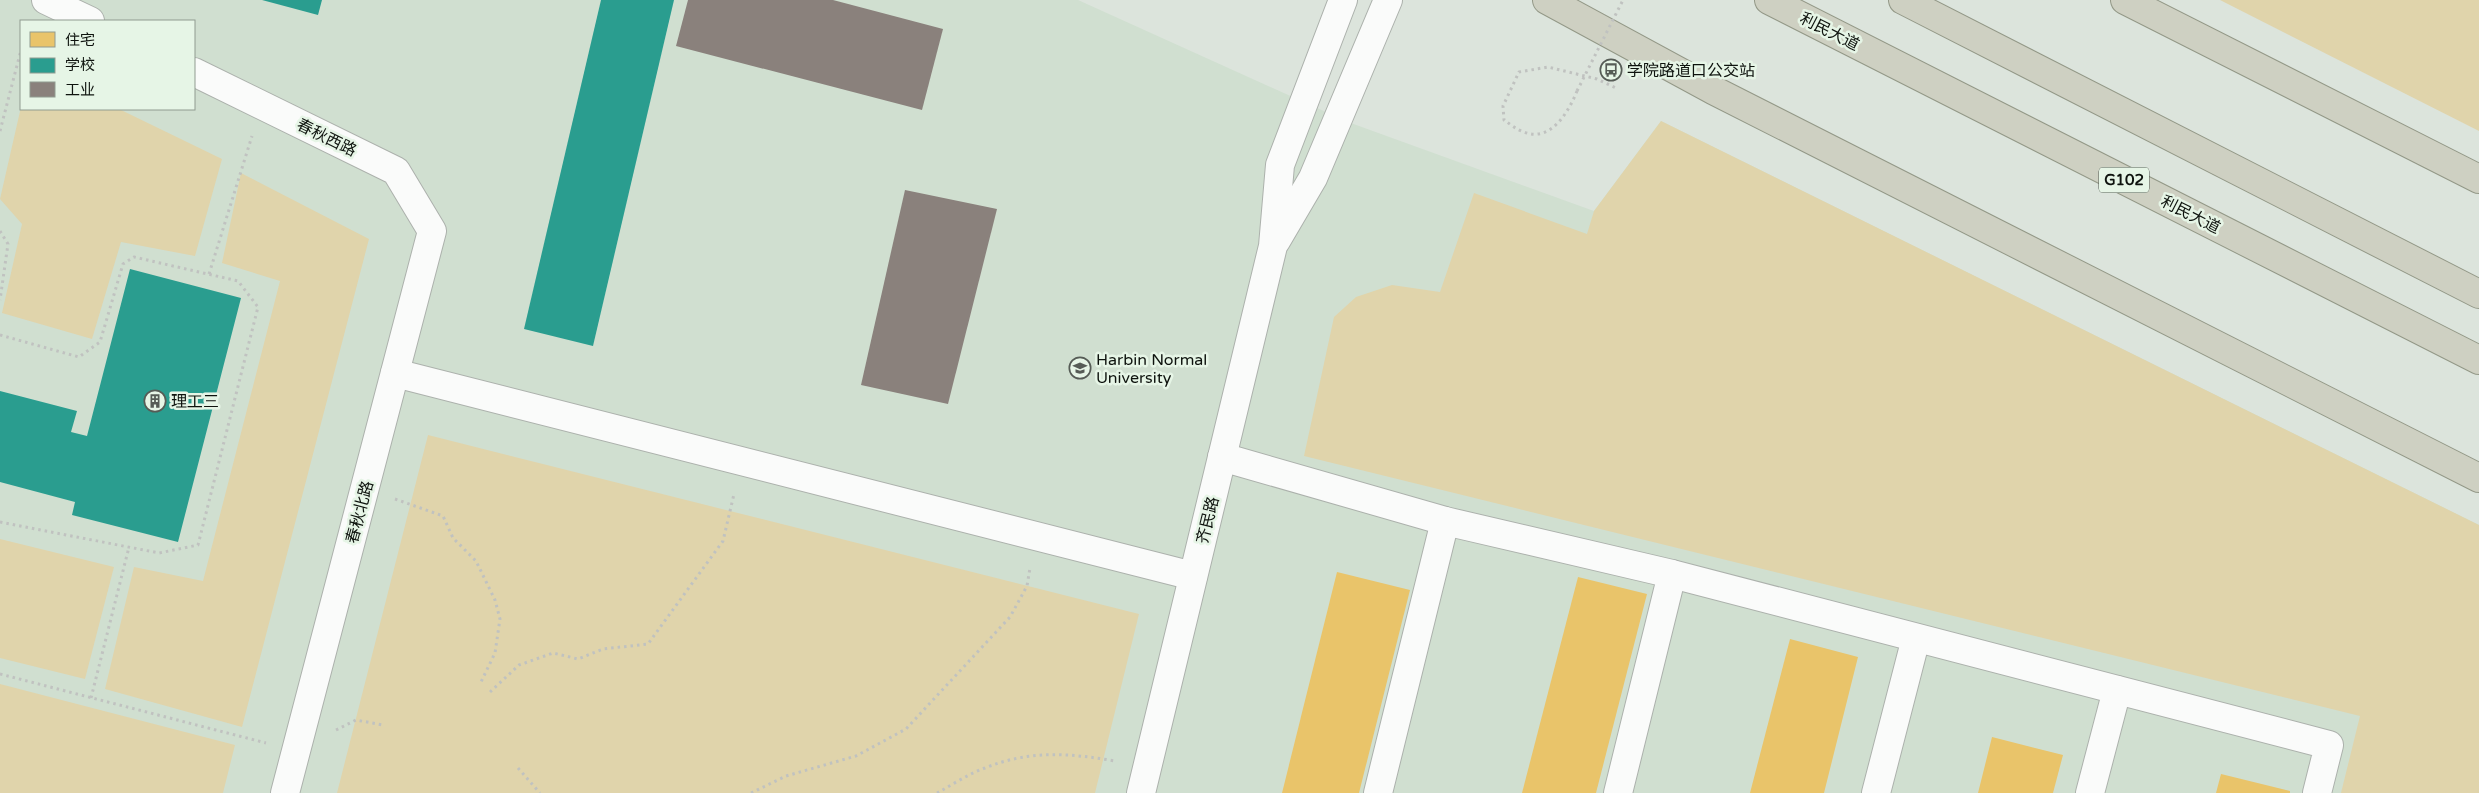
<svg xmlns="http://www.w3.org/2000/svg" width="2479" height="793" viewBox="0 0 2479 793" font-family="'Varela Round','Noto Sans SC',sans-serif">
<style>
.built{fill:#d0dfd0;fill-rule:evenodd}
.green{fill:#e0d4ab}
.homes{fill:#e9c46a}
.schools{fill:#2a9d8f}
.industry{fill:#8a817c}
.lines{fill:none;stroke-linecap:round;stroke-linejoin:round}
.minor-casing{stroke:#acb1ac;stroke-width:30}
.highway-casing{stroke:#939887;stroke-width:30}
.path{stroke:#c0c2c0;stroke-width:3;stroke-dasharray:2.5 4;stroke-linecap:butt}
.minor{stroke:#fafbfa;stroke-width:28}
.highway{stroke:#ced0c2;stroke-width:28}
.path-bridge{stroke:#c0c2c0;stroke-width:3;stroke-dasharray:2.5 4;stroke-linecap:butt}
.labels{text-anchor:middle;stroke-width:5;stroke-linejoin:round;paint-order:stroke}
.shield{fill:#e6f5e6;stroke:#4f574f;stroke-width:1}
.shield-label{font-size:15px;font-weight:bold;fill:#0e130e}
.street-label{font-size:16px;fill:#0e130e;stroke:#e6f5e6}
.poi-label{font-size:16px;fill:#0e130e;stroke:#e6f5e6;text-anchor:start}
</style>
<rect width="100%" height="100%" fill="#dce4dc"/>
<path class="built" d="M0 0H1078L1348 122 1594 211 1661 121 2479 525V793H0ZM21 21H194V109H21Z"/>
<g class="green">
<polygon points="2220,0 2479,0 2479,131"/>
<polygon points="21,107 21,109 119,109 222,159 195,256 121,242 92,339 2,313 22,224 0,199"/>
<polygon points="1661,121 2479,525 2479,793 2341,793 2360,716 1304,456 1334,317 1356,297 1392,285 1440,292 1474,193 1587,234 1594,211"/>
<polygon points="241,173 369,239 242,727 105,689 134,567 203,581 280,281 222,263"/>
<polygon points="428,435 1139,614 1095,793 337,793"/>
<polygon points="0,539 114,567 85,679 0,658"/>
<polygon points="0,684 235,745 223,793 0,793"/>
</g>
<g class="homes">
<polygon points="1337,572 1410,590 1359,793 1282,793"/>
<polygon points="1578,577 1647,594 1596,793 1522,793"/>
<polygon points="1790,639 1858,657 1824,793 1750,793"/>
<polygon points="1992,737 2063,755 2053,793 1978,793"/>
<polygon points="2221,774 2290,791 2290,793 2216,793"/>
</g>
<g class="schools">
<polygon points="262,0 322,0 318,15"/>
<polygon points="601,0 674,0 593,346 524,329"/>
<polygon points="130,269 241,298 178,542 72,515 75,502 0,482 0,391 77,411 71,432 87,436"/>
</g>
<g class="industry">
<polygon points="688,0 833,0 943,29 922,110 676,46"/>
<polygon points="905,190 997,209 948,404 861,385"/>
</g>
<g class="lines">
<g class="minor-casing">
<g id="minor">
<polyline points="46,0 90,21"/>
<polyline points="194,72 396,171 432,231 285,793"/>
<polyline points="1276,241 1313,178 1388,0"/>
<polyline points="395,373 1193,576"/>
<polyline points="1222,457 1445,521 1672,574 2329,745 2317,793"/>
<polyline points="1141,793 1273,246 1280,165 1343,0"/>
<polyline points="1378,793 1445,521"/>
<polyline points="1618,793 1672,574"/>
<polyline points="1876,793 1916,638"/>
<polyline points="2090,793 2117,690"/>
</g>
</g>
<g class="highway-casing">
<g id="highway">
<polyline points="1547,0 1713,90 2479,478"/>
<polyline points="1769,0 2479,360"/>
<polyline points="1903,0 2479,294"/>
<polyline points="2125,0 2479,179"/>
</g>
</g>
<g class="path">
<path d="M1577 91C1569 111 1551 143 1524 132 1517 130 1510 124 1504 120L1503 106 1519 72 1548 67 1597 79 1618 89"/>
<polyline points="0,131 21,50"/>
<polyline points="0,231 8,244 0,300"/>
<polyline points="209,274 252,136"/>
<polyline points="0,335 79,357 100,342 123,264 134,257 238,281 258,307 198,545 159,553 0,522"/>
<polyline points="395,499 443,516 453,538 476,561 495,600 500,619 495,653 480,684"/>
<polyline points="0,674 266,743"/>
<polyline points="490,692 519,665 553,653 578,659 603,649 648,644 723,541 734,494"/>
<polyline points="91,698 129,547"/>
<polyline points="336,730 356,720 383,725"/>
<polyline points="518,768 540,793"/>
<polyline points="751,793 786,776 856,756 906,729 1010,617 1027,586 1030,568"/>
<path d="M937 793C952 785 968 774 985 768 1029 750 1069 753 1115 761"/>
</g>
<use href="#minor" class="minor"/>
<use href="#highway" class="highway"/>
<polyline class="path-bridge" points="1577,91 1623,0"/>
</g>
<defs>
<g id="bus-ring" transform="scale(1.125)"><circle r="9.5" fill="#e6f5e6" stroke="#565c56" stroke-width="1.5"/><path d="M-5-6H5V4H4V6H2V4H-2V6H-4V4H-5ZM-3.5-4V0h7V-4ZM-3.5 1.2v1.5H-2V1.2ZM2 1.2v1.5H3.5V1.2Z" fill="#565c56"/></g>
<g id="university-ring" transform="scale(1.125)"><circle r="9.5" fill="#e6f5e6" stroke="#565c56" stroke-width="1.5"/><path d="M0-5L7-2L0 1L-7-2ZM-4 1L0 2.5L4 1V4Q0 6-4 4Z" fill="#565c56"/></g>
<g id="building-ring" transform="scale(1.125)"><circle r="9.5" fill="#e6f5e6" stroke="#565c56" stroke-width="1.5"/><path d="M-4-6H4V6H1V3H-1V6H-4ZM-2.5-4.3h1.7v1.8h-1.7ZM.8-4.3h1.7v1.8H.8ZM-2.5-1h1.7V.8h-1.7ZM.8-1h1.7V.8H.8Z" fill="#565c56"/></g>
</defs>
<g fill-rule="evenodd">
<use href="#bus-ring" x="1611" y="70"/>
<use href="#university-ring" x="1080" y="368"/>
<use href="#building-ring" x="155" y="401"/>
</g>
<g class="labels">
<rect class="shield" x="2099" y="167.5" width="50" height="25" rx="4"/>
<g class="shield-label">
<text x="2124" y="185">G102</text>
</g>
<g class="street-label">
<text transform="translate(1830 31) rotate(27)" y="6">利民大道</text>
<text transform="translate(327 137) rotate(26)" y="6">春秋西路</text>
<text transform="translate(2191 214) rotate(27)" y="6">利民大道</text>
<text transform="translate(359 512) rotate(-75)" y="6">春秋北路</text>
<text transform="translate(1207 520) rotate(-76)" y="6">齐民路</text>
</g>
<g class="poi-label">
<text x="1627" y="76">学院路道口公交站</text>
<text x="1096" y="365">Harbin Normal<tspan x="1096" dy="18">University</tspan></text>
<text x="171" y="407">理工三</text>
</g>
</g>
<rect x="20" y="20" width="175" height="90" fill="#e6f5e6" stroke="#909b90"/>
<rect x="30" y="32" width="25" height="15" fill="#e9c46a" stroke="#909b90"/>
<text x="65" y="45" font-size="15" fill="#0e130e">住宅</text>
<rect x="30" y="58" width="25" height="15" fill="#2a9d8f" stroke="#909b90"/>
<text x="65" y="70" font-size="15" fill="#0e130e">学校</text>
<rect x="30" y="82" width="25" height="15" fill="#8a817c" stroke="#909b90"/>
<text x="65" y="95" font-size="15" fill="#0e130e">工业</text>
</svg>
